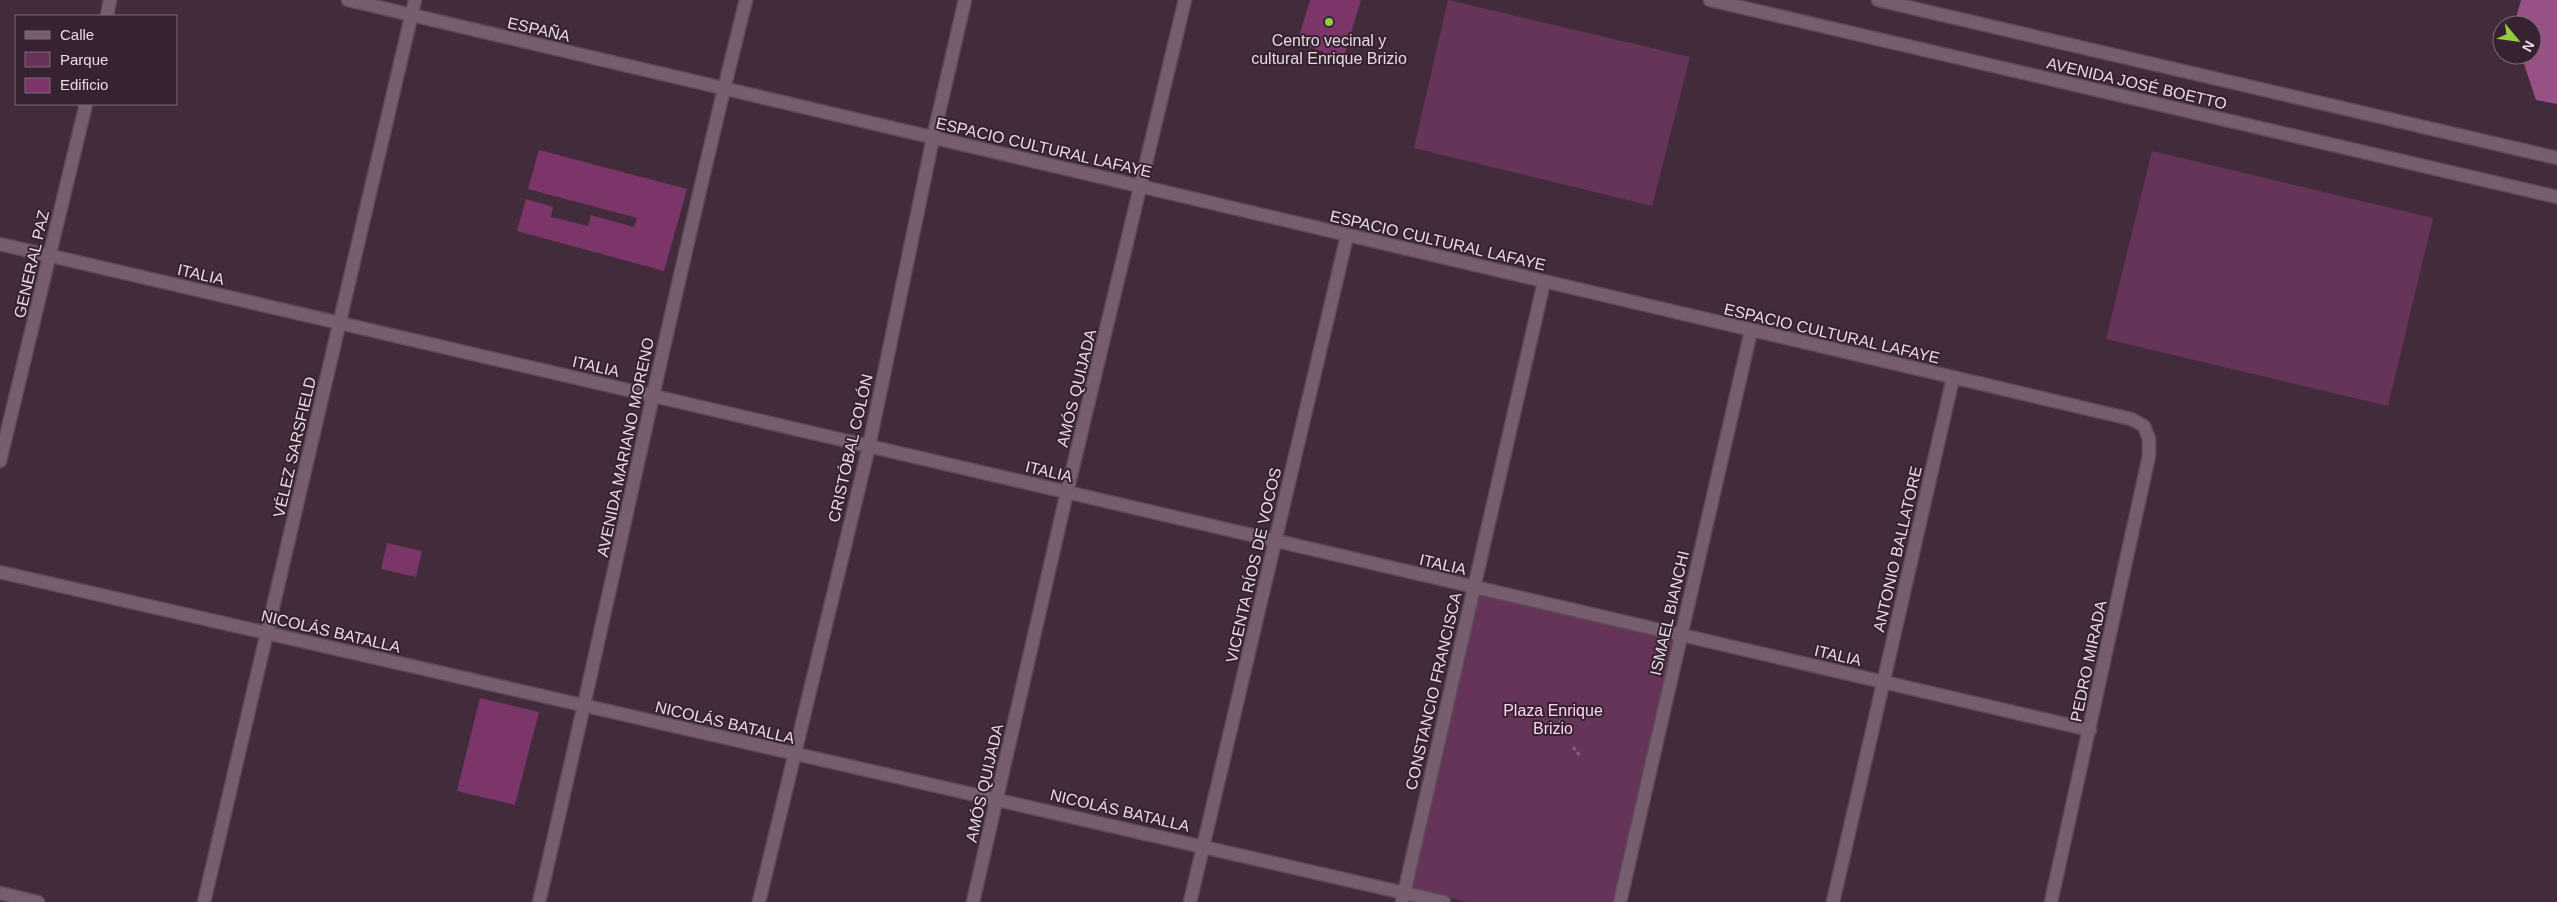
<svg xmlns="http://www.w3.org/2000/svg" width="2557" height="902" viewBox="0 0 2557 902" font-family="Helvetica,sans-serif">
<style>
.green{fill:#673459}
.forest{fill:#995185}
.building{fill:#7b3568}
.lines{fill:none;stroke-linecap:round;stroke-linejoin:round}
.street-casing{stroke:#5d4b58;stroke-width:15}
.secondary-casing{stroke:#5d4b58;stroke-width:15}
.path{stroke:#7c6875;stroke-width:3;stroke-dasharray:4 2.5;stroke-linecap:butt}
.street{stroke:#775e6f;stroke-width:12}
.secondary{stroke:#775e6f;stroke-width:12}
.poi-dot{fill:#93cc3d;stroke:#372231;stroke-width:2}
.labels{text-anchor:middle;stroke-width:4;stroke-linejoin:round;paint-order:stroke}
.street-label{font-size:16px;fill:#e7d9e2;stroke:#372231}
.poi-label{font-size:16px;fill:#e7d9e2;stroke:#372231}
.park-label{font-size:16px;fill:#fed4f0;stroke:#372231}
</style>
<rect width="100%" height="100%" fill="#422c3b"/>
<g class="green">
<polygon points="1448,0 1690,57 1652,206 1414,148"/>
<polygon points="2152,151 2433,218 2388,406 2106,339"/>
<polygon points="1477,594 1676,640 1616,902 1468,902 1410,889"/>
</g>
<polygon class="forest" points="2521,0 2557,0 2557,104 2536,100 2521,55 2532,55 2532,25 2514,25"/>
<g class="building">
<polygon points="1310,0 1361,0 1342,63 1323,57 1324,52 1297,43"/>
<polygon points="539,150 687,189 664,271 517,231 526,199 553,207 551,217 588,226 591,215 634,227 637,218 528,189"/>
<polygon points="387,543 422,551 416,577 381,569"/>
<polygon points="480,698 539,712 515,805 457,791"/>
</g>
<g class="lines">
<g class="street-casing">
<g id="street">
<polyline points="348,0 2131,419 2144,426 2149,439 2149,456 2051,902"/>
<polyline points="107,16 110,0"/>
<polyline points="0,244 2090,730"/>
<polyline points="0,461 86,104"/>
<polyline points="0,572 1444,902"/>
<polyline points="0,893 38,902"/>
<polyline points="204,902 415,0"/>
<polyline points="759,902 869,446 933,138 965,0"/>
<polyline points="973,902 1067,492 1185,0"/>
<polyline points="1190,902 1347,236"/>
<polyline points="1402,902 1544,282"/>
<polyline points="1620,902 1751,331"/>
<polyline points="1833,902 1953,378"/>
</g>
</g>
<g class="secondary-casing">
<g id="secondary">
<polyline points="1710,0 2557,197"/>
<polyline points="1878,0 2557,158"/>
<path d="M539 902C609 602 671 299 746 0"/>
</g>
</g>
<g class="path">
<polyline points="1560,720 1564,729"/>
<polyline points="1573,747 1580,756"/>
</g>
<use href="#street" class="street"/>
<use href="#secondary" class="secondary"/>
</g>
<circle class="poi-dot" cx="1329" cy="22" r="5"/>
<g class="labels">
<g class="street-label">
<text transform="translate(539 29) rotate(13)" y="6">ESPAÑA</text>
<text transform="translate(2137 83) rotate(13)" y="6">AVENIDA JOSÉ BOETTO</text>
<text transform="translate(1044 147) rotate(13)" y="6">ESPACIO CULTURAL LAFAYE</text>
<text transform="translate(1438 240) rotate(13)" y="6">ESPACIO CULTURAL LAFAYE</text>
<text transform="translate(31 264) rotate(-77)" y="6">GENERAL PAZ</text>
<text transform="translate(201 274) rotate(13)" y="6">ITALIA</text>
<text transform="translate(1832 333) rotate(13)" y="6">ESPACIO CULTURAL LAFAYE</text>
<text transform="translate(596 366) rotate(13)" y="6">ITALIA</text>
<text transform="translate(1076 388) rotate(-76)" y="6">AMÓS QUIJADA</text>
<text transform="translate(294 447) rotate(-77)" y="6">VÉLEZ SARSFIELD</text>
<text transform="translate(625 447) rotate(-78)" y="6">AVENIDA MARIANO MORENO</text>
<text transform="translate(850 448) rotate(-77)" y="6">CRISTÓBAL COLÓN</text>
<text transform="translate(1049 471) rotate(13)" y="6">ITALIA</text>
<text transform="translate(1897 549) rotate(-77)" y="6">ANTONIO BALLATORE</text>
<text transform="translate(1443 564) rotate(13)" y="6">ITALIA</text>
<text transform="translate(1253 565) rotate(-77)" y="6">VICENTA RÍOS DE VOCOS</text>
<text transform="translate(1669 613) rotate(-77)" y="6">ISMAEL BIANCHI</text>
<text transform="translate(331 631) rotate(13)" y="6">NICOLÁS BATALLA</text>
<text transform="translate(1838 655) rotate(13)" y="6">ITALIA</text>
<text transform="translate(2088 661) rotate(-78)" y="6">PEDRO MIRADA</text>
<text transform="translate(1433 691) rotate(-77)" y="6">CONSTANCIO FRANCISCA</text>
<text transform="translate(725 722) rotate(13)" y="6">NICOLÁS BATALLA</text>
<text transform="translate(984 783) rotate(-77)" y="6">AMÓS QUIJADA</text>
<text transform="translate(1120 810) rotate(13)" y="6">NICOLÁS BATALLA</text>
</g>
<g class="poi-label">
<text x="1329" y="46">Centro vecinal y<tspan x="1329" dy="18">cultural Enrique Brizio</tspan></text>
</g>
<g class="park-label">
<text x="1553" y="716">Plaza Enrique<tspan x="1553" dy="18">Brizio</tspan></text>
</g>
</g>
<rect x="15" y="15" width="162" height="90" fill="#372231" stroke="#7d6b78"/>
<rect x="25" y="31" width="25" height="8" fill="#775e6f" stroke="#7d6b78"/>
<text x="60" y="40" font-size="15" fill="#e7d9e2">Calle</text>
<rect x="25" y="52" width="25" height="15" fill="#673459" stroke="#7d6b78"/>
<text x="60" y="65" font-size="15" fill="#e7d9e2">Parque</text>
<rect x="25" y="78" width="25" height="15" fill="#7b3568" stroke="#7d6b78"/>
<text x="60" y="90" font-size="15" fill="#e7d9e2">Edificio</text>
<g transform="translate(2517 40) rotate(119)"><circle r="24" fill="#372231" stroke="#7d6b78"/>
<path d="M0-4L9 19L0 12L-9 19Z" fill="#93cc3d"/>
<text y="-8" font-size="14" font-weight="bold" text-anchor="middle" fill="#e7d9e2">N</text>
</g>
</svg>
